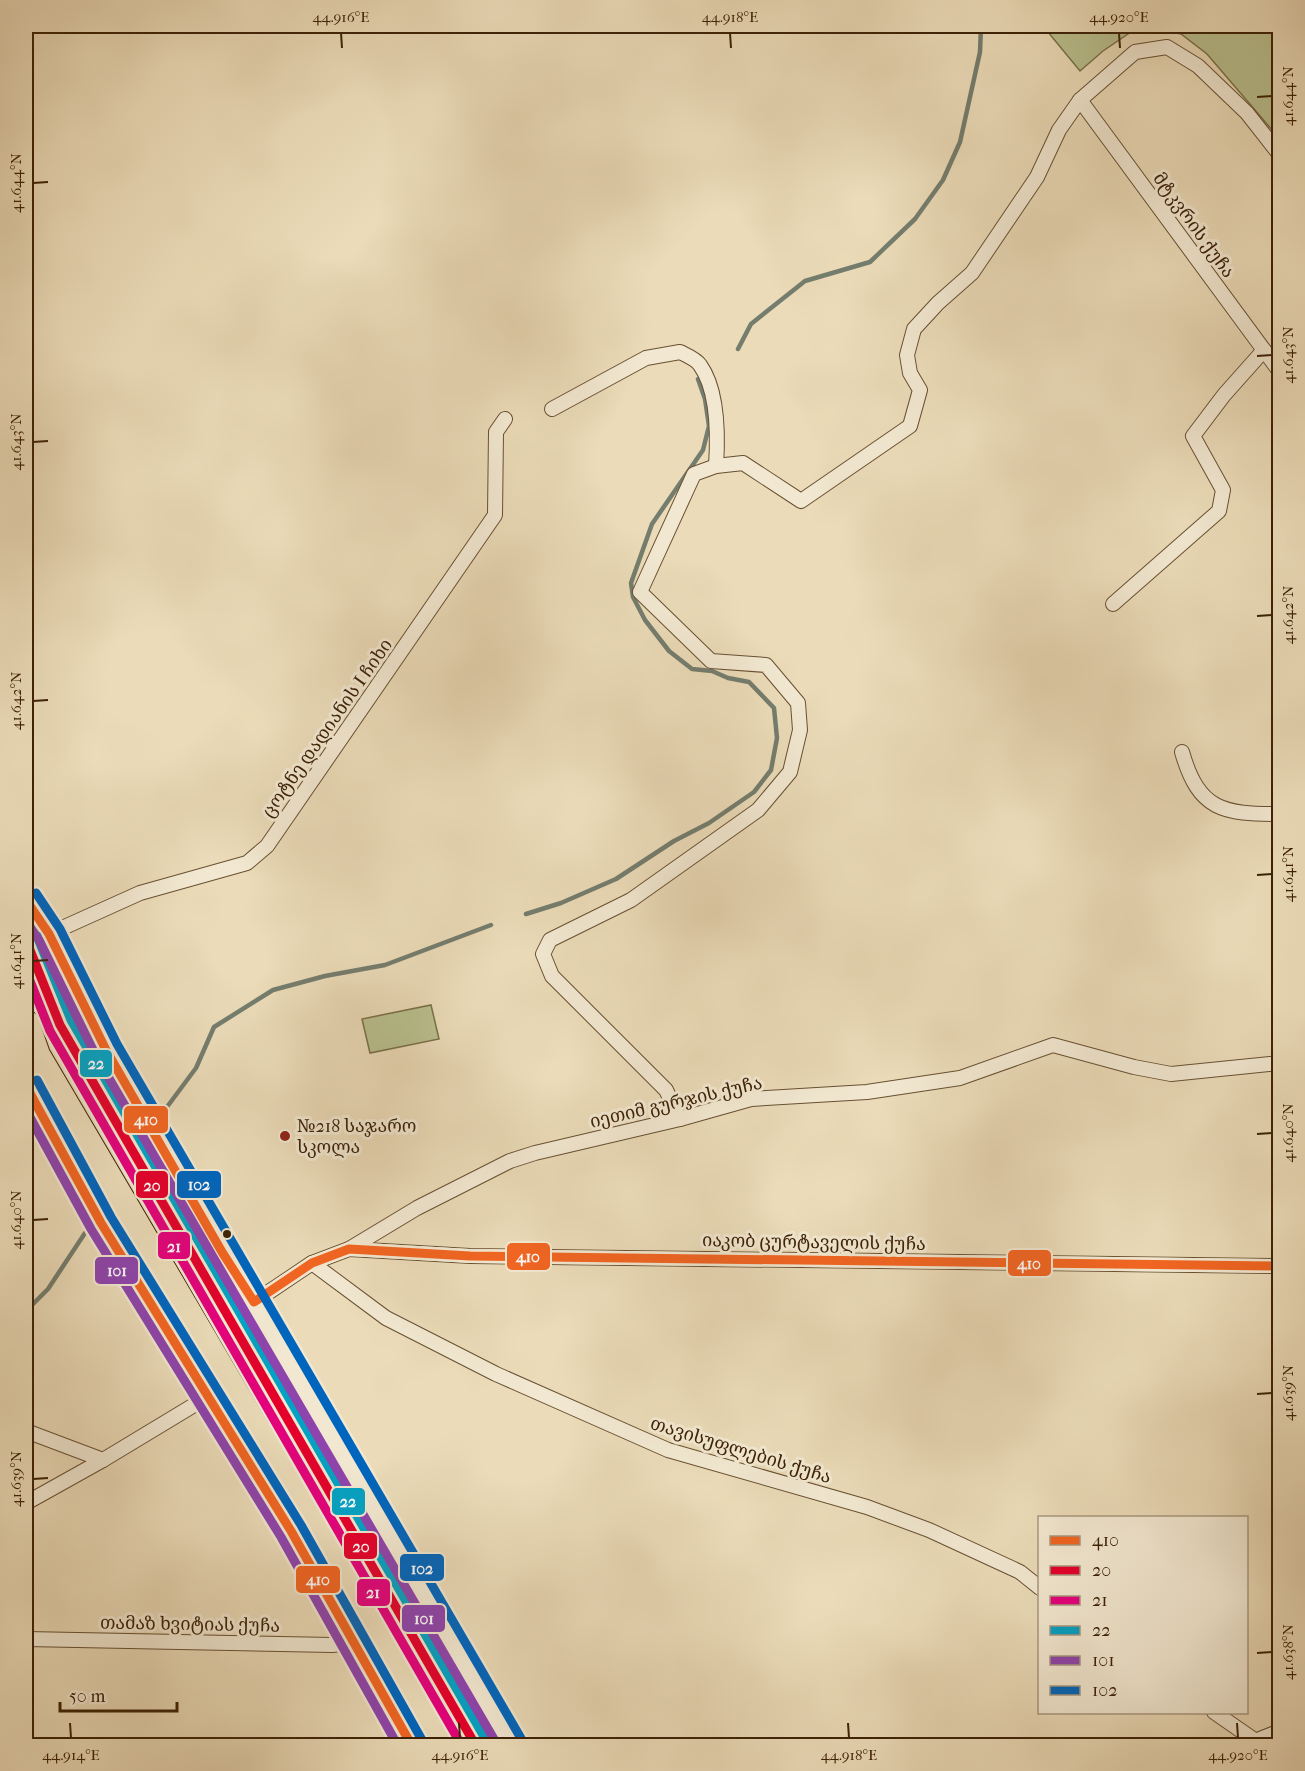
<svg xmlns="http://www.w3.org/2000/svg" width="1305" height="1771" viewBox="0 0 1305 1771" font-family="'IM FELL French Canon','Noto Serif Georgian',serif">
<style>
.green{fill:#b9c08e;stroke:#7a704a;stroke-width:1.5}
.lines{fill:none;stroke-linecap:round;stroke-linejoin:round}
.stream{stroke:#747d6e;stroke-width:4.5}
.minor-casing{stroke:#685032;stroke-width:16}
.tertiary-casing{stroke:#685032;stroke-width:20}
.motorway-casing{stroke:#3c2106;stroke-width:28}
.minor{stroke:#f2e8d1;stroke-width:14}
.tertiary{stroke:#f2e8d1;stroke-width:16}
.motorway{stroke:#ebdbb8;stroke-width:26}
.bus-1-casing{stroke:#f2e8d1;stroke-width:14}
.bus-2-casing{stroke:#f2e8d1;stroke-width:14}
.bus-3-casing{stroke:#f2e8d1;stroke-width:14}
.bus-4-casing{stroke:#f2e8d1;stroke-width:14}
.bus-5-casing{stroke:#f2e8d1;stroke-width:14}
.bus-6-casing{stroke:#f2e8d1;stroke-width:14}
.bus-1{stroke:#f26522;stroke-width:9}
.bus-2{stroke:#e4002b;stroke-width:9}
.bus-3{stroke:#e5007d;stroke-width:9}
.bus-4{stroke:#03a2c4;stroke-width:9}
.bus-5{stroke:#8e44ad;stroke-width:9}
.bus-6{stroke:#0065bd;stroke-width:9}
.ticks{fill:none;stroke:#3c2106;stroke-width:2}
.poi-dot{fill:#8f2418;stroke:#f2e8d1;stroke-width:2}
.bus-dot{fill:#3c2106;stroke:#f2e8d1;stroke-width:2}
.labels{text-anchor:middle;stroke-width:6;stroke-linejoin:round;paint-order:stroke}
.street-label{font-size:18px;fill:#3c2106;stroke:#f2e8d1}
.poi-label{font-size:18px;fill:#3c2106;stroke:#f2e8d1;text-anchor:start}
.line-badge{stroke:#f2e8d1;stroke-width:2}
.badge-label{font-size:16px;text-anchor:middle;font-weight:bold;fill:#fff}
.neatline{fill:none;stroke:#3c2106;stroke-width:2}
.ticks-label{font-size:15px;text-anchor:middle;fill:#3c2106}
</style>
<rect width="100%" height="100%" fill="#ebdbb8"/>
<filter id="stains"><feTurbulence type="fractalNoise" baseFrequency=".00333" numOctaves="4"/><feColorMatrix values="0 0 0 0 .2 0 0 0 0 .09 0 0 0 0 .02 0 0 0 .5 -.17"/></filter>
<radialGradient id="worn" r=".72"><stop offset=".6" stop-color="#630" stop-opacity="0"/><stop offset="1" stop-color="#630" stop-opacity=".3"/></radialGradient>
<g class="green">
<polygon points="1043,26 1279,26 1279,138 1207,54 1181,34 1157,28 1134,30 1103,51 1080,71"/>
<polygon points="431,1005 439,1039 370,1053 362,1019"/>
</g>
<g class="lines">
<g class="stream">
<polyline points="738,349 751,324 805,281 870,262 915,219 943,180 960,142 980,52 981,26"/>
<polyline points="526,914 561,903 616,879 674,841 709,823 754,792 771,770 777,738 774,708 749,682 728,678 712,671 692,669 669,651 645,620 633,597 631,583 652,524 703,450 709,426 705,399 698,379"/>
<polyline points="161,1115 196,1068 214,1027 273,990 325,976 385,965 491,925"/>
<polyline points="26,1311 48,1289 85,1233"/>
</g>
<g class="minor-casing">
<g id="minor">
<polyline points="1080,100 1280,372"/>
<path d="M552 409 646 358 680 352C686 355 696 359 700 365 718 390 718 436 716 466"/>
<polyline points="1113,604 1219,511 1223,490 1193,436 1224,395 1264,350"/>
<path d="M1182 752C1199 811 1223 814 1280 814"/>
<polyline points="26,933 49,934 140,893 247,863 267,846 495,515 496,432 505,419"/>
<polyline points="680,1119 666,1090 552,976 543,954 550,940 631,900 758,810 790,772 800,730 798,703 766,665 711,661 640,592 694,474 716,466 743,463 801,501 910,426 920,390 910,373 907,355 914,329 938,303 972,273 1037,177 1059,130 1080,100 1135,52 1167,47 1198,66 1247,113 1280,155"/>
<polyline points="349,1249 470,1256 1280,1266"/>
<polyline points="312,1263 386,1318 496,1374 668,1450 867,1507 929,1530 1020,1572 1040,1588"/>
<polyline points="254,1302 312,1263 349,1249 417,1208 510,1161 535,1153 680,1119 751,1099 867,1092 960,1078 1053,1045 1134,1067 1171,1074 1280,1063"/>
<polyline points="26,1431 103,1460"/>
<polyline points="26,1503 103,1460 209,1396"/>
<polyline points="26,1639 332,1645 354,1643"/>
<polyline points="1214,1712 1263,1746"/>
<polyline points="1250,1743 1280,1731"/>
</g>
</g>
<g class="tertiary-casing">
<g id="tertiary">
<polyline points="26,900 49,934 106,1050 512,1746"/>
<polyline points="26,1086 101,1223 291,1531 412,1746"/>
</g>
</g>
<g class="motorway-casing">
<g id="motorway">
<polyline points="26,940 60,1025 476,1746"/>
<polyline points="26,1023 37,1055 443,1746"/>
</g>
</g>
<use href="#minor" class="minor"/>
<use href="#tertiary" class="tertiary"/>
<use href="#motorway" class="motorway"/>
<g class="bus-1-casing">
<g id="bus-1">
<polyline points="26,900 49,934 106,1050 222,1252 254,1302 312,1263 349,1249 470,1256 1280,1266"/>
<polyline points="26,1086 101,1223 291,1531 412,1746"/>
</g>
</g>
<g class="bus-2-casing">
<polyline id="bus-2" points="26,940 60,1025 476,1746"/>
</g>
<g class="bus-3-casing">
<polyline id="bus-3" points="26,971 50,1031 462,1746"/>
</g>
<g class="bus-4-casing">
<polyline id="bus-4" points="37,936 71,1020 486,1740"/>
</g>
<g class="bus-5-casing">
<g id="bus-5">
<polyline points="26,921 39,940 96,1056 498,1746"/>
<polyline points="26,1110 91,1229 281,1537 398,1746"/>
</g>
</g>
<g class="bus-6-casing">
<g id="bus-6">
<polyline points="36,893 60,929 117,1044 522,1740"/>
<polyline points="37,1080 111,1217 301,1525 422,1740"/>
</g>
</g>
<use href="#bus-1" class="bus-1"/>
<use href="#bus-2" class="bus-2"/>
<use href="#bus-3" class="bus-3"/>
<use href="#bus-4" class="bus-4"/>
<use href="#bus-5" class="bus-5"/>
<use href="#bus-6" class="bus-6"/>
</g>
<path class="ticks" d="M341 33 342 48M730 33 731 48M1119 33 1120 48M1257 97 1272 96M33 183 48 182M1257 356 1272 355M33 442 48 441M1257 616 1272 615M33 701 48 700M1257 875 1272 874M33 961 48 960M1257 1134 1272 1133M33 1220 48 1219M1257 1394 1272 1393M33 1479 48 1478M1257 1653 1272 1652M70 1723 71 1738M459 1723 460 1738M848 1723 849 1738M1237 1723 1238 1738"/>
<circle class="poi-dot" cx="285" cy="1136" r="6"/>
<circle class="bus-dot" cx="227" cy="1234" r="5"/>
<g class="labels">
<g class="street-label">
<text transform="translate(1194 225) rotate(54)" y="6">მტკვრის ქუჩა</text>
<text transform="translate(327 728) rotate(-55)" y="6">ცოტნე დადიანის I ჩიხი</text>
<text transform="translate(676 1102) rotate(-13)" y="6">იეთიმ გურჯის ქუჩა</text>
<text transform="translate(814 1242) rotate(1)" y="6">იაკობ ცურტაველის ქუჩა</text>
<text transform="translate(741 1450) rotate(17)" y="6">თავისუფლების ქუჩა</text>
<text transform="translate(190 1624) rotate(1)" y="6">თამაზ ხვიტიას ქუჩა</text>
</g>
<g class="poi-label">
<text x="297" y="1132">№218 საჯარო<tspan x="297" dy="21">სკოლა</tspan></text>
</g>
</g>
<g class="line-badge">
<rect x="79" y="1049" width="34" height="29" rx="6" fill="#03a2c4"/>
<rect x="123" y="1105" width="46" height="29" rx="6" fill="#f26522"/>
<rect x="176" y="1170" width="46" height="29" rx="6" fill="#0065bd"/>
<rect x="135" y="1170" width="34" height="29" rx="6" fill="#e4002b"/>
<rect x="157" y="1231" width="34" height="29" rx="6" fill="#e5007d"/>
<rect x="506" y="1242" width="45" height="29" rx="6" fill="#f26522"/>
<rect x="1007" y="1249" width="45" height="28" rx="6" fill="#f26522"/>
<rect x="94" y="1256" width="45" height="29" rx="6" fill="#8e44ad"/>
<rect x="331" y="1487" width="35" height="29" rx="6" fill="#03a2c4"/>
<rect x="343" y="1532" width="35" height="28" rx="6" fill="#e4002b"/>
<rect x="399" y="1553" width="46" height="29" rx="6" fill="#0065bd"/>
<rect x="295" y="1565" width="46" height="29" rx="6" fill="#f26522"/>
<rect x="356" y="1578" width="35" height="29" rx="6" fill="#e5007d"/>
<rect x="401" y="1604" width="45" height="29" rx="6" fill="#8e44ad"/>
</g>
<g class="badge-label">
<text x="96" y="1069">22</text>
<text x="146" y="1125">410</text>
<text x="199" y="1190">102</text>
<text x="152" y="1191">20</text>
<text x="174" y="1252">21</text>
<text x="528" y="1262">410</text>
<text x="1029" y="1269">410</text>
<text x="117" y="1276">101</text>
<text x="348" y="1507">22</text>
<text x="361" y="1552">20</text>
<text x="422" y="1574">102</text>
<text x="318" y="1585">410</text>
<text x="373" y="1598">21</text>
<text x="424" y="1624">101</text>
</g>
<rect width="1305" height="1771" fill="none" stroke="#ebdbb8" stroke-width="66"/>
<rect x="1038" y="1516" width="210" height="198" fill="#f2e8d1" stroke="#a99880" stroke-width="1.5"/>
<rect x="1050" y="1536" width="30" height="9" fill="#f26522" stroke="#a99880" stroke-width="1.5"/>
<text x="1092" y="1546" font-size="18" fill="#3c2106">410</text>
<rect x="1050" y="1566" width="30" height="9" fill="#e4002b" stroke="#a99880" stroke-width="1.5"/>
<text x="1092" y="1576" font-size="18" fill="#3c2106">20</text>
<rect x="1050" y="1596" width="30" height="9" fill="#e5007d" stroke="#a99880" stroke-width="1.5"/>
<text x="1092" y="1606" font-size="18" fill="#3c2106">21</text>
<rect x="1050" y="1626" width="30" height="9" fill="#03a2c4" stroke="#a99880" stroke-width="1.5"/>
<text x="1092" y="1636" font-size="18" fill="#3c2106">22</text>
<rect x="1050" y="1656" width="30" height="9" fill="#8e44ad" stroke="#a99880" stroke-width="1.5"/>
<text x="1092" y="1666" font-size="18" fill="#3c2106">101</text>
<rect x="1050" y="1686" width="30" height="9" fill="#0065bd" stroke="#a99880" stroke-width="1.5"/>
<text x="1092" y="1696" font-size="18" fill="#3c2106">102</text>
<path d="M60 1702v9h117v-9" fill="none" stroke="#3c2106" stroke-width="3"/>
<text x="69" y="1702" font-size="18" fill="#3c2106" stroke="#f2e8d1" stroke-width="4.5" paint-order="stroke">50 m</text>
<rect x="33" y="33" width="1239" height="1705" class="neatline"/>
<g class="ticks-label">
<text x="341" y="22">44.916°E</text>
<text x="730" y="22">44.918°E</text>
<text x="1119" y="22">44.920°E</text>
<text transform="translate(1288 96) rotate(-90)" y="5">41.644°N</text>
<text transform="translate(16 183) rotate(-90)" y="5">41.644°N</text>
<text transform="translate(1288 355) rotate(-90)" y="5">41.643°N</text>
<text transform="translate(16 442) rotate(-90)" y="5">41.643°N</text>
<text transform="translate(1288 615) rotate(-90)" y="5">41.642°N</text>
<text transform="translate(16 701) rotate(-90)" y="5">41.642°N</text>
<text transform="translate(1288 874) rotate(-90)" y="5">41.641°N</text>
<text transform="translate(16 961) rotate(-90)" y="5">41.641°N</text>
<text transform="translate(1288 1133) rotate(-90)" y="5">41.640°N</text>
<text transform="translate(16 1220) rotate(-90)" y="5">41.640°N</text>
<text transform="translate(1288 1393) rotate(-90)" y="5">41.639°N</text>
<text transform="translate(16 1479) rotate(-90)" y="5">41.639°N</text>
<text transform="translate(1288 1652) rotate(-90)" y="5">41.638°N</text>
<text x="71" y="1760">44.914°E</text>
<text x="460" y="1760">44.916°E</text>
<text x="849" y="1760">44.918°E</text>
<text x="1238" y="1760">44.920°E</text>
</g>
<rect width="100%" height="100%" filter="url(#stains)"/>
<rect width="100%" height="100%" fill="url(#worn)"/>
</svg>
